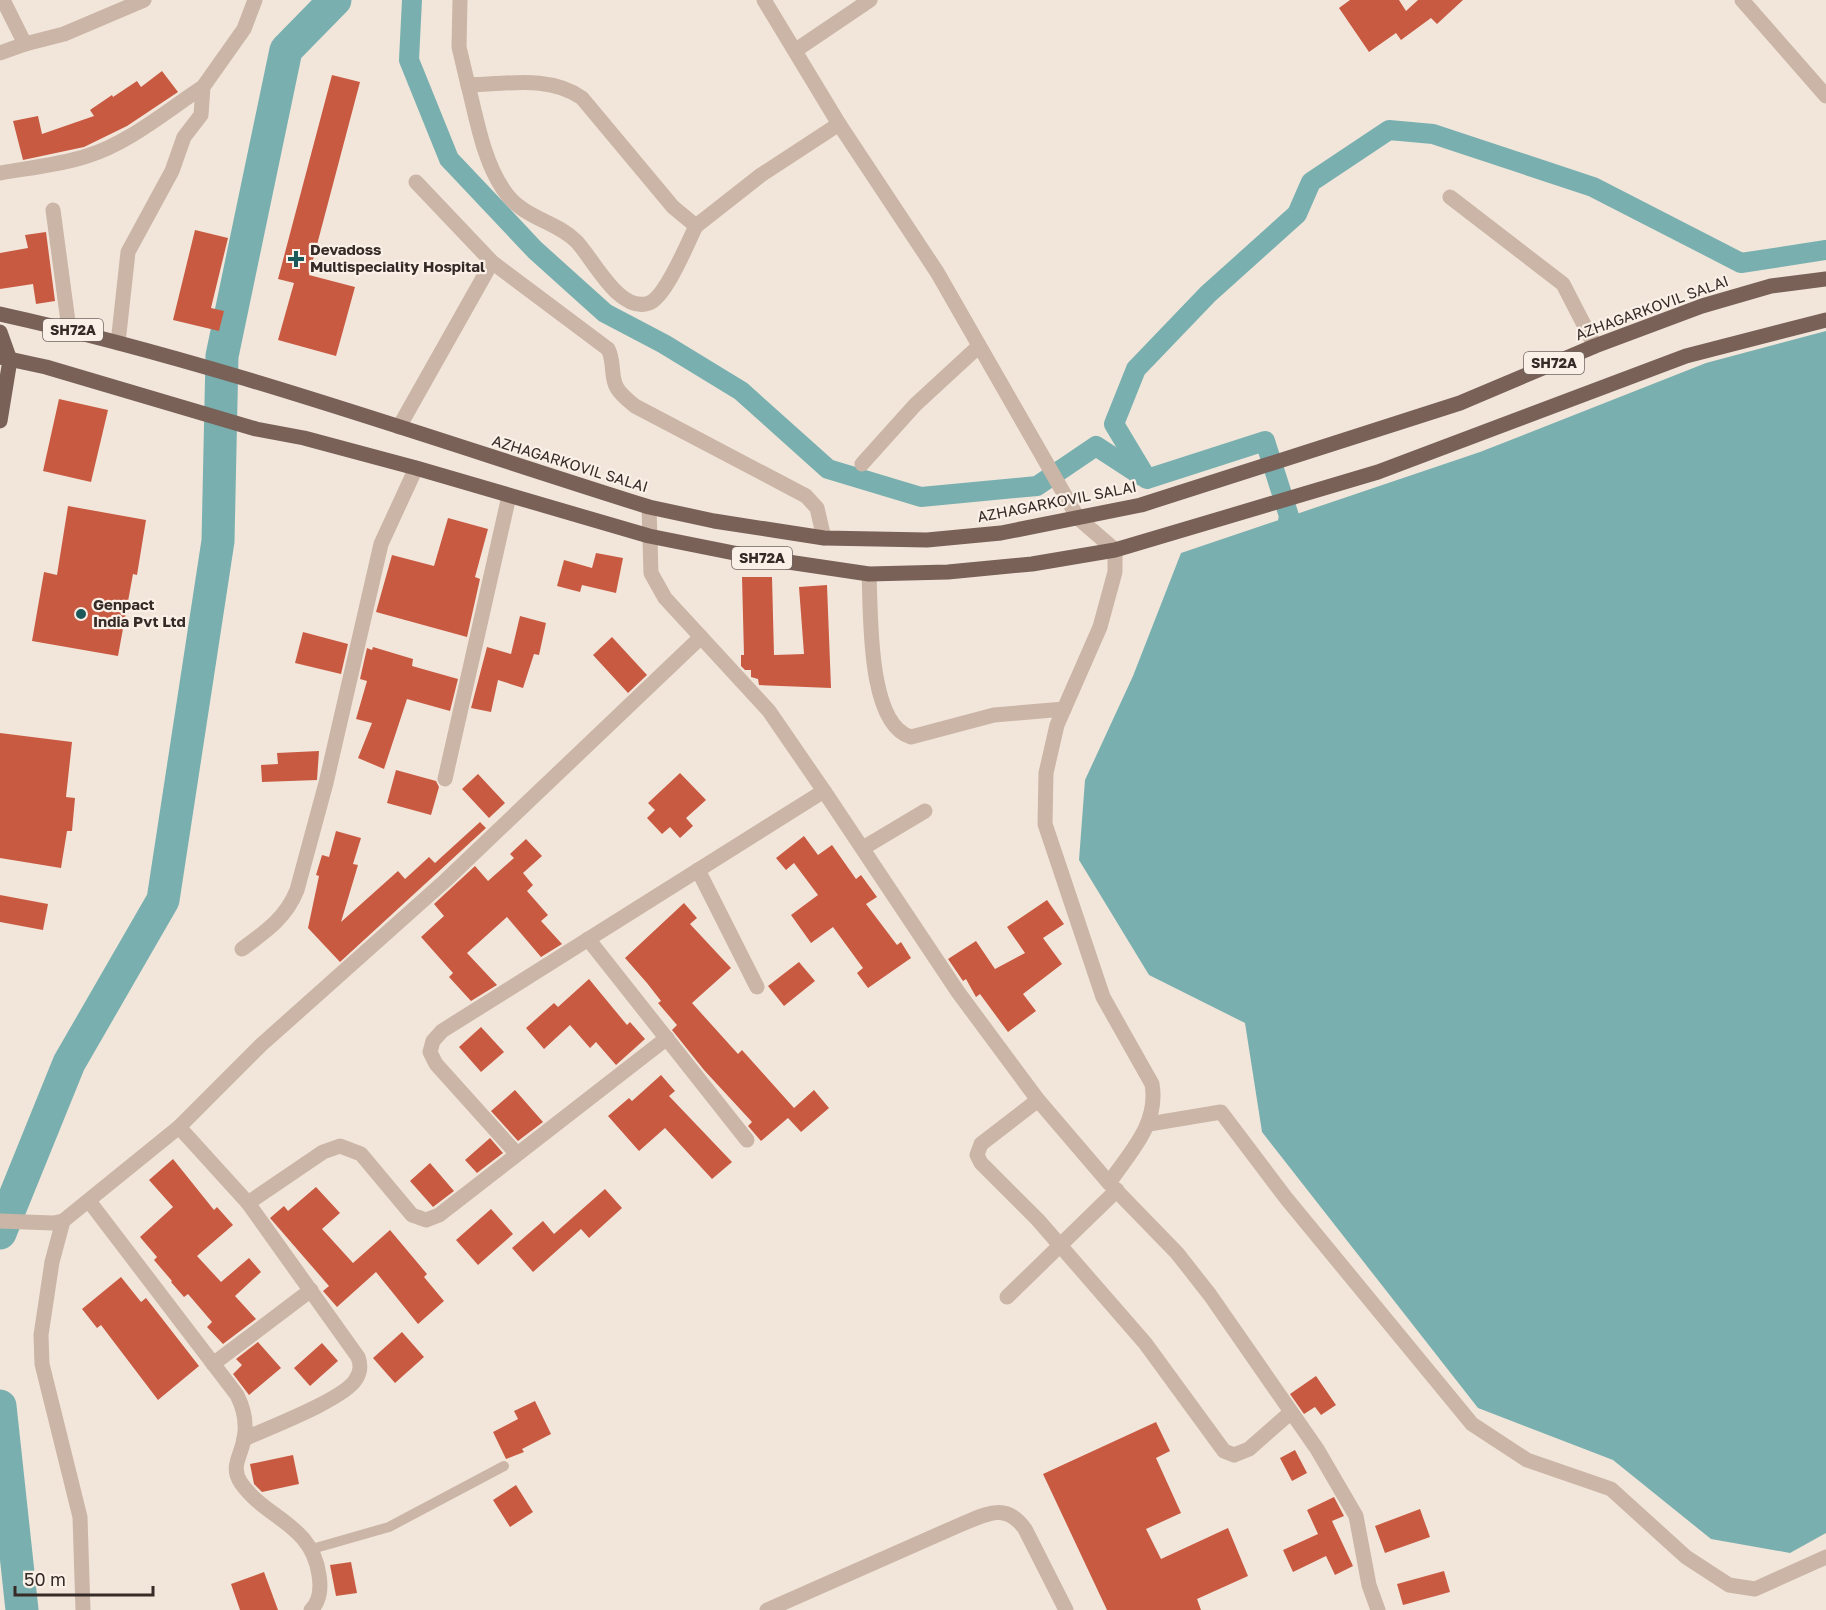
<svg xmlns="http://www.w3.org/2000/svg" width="1826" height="1610" viewBox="0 0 1826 1610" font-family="'Golos Text',sans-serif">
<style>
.water{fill:#79b0af}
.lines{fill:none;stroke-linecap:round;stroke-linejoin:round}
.canal{stroke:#79b0af;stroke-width:20}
.river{stroke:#79b0af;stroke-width:33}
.building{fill:#c95a42}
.lane{stroke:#cbb5a6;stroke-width:10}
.street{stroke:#cbb5a6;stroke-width:15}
.primary{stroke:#796158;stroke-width:15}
.poi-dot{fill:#1c595a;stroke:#faf0e7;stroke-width:2}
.labels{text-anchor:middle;stroke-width:4.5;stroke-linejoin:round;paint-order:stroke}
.shield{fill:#faf0e7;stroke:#726661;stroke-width:1.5}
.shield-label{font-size:14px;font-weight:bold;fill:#372b27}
.poi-label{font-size:15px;font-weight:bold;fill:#372b27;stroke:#faf0e7;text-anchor:start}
.street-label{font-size:15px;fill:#372b27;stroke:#faf0e7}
</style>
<rect width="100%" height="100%" fill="#f2e6db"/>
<polygon class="water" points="1826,331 1826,1533 1790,1553 1711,1539 1613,1460 1478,1408 1262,1132 1245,1023 1149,975 1079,860 1085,780 1133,676 1181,553 1480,452 1706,363"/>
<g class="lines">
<g class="canal">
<polyline points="412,0 409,60 449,159 535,250 605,313 664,344 741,391 828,469 921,497 1037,486 1096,446 1142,476"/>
<polyline points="1284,542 1289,516 1265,441 1147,479 1114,424 1136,369 1208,294 1297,214 1311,182 1389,130 1433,134 1593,187 1741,263 1826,250"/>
</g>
<g class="river">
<polyline points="0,1233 69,1063 163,900 218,541 222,356 286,50 335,0"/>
<polyline points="0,1406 22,1610"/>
</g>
</g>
<g class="building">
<polygon points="1350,0 1399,0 1406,11 1418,0 1463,0 1437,24 1431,18 1401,40 1396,33 1369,52 1339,8"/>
<polygon points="162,71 178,92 127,126 84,147 23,160 13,121 38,116 42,134 94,116 90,110 112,95 113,97 137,81 141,87"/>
<polygon points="332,75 360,82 309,275 355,287 336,356 278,340 294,283 278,279"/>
<polygon points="195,230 228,238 211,308 224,311 219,331 173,320"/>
<polygon points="46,232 55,301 36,304 33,284 0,289 0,253 28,248 25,235"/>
<polygon points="59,399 108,410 91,482 43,471"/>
<polygon points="68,506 146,520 137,575 133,574 118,656 32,641 44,572 57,575"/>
<polygon points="448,518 488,529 475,577 480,579 467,637 376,612 392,555 434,566"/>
<polygon points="596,553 623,558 616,593 582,585 580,592 557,586 564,560 592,568"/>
<polygon points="742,577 772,577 774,655 804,654 799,587 827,585 831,688 759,685 758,679 751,677 751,670 745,670 741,666 741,655 744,655"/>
<polygon points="520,616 546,623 539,655 534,654 523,688 498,680 491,712 471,708 487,647 511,654"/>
<polygon points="303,632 348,644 341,674 295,663"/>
<polygon points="612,637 647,675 628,693 593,655"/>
<polygon points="373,647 413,659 412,666 458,679 450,711 407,699 384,769 358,758 372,723 356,719 367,681 360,679 367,648 372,650"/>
<polygon points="0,733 72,742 66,797 75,798 72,831 67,831 61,868 0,858"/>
<polygon points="319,751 317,780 262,782 261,765 278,764 277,753"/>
<polygon points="396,770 436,781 439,787 431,815 387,803"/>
<polygon points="680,773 706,800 686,818 693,826 680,838 670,827 662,834 647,818 655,810 648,803"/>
<polygon points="478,774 505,803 489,818 462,789"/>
<polygon points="480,822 486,828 340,962 308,928 319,876 316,875 322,855 329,857 336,831 361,838 353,864 358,865 341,922 398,871 405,879 429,857 435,863"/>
<polygon points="804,836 818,855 832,845 856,879 861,875 877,897 866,904 897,945 901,942 911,958 868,988 857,973 863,968 833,927 811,943 791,915 818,895 794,863 786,870 776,858"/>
<polygon points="526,839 542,856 523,873 533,885 527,891 548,915 541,921 562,944 541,957 507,917 467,953 497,985 471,1001 449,977 453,973 421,937 444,916 434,904 475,866 488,881 514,858 510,854"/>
<polygon points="0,895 48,904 43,930 0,922"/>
<polygon points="1047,900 1064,924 1043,938 1062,964 1023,994 1036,1011 1008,1032 980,994 976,997 966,979 963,981 948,959 976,941 995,969 1025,953 1007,927"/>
<polygon points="684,903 697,918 690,924 731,968 692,1003 738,1054 742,1050 794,1108 814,1090 829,1108 801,1132 788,1118 761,1141 748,1126 752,1122 704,1070 672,1030 677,1025 658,1003 661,1001 647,983 625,958"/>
<polygon points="799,962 815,981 784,1006 768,986"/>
<polygon points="589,979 627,1025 630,1022 645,1039 616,1065 596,1042 590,1048 570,1025 544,1049 526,1028 554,1003 558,1007"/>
<polygon points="481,1027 504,1052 481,1072 459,1047"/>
<polygon points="661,1075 675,1091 669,1096 732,1162 712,1179 665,1128 639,1151 608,1116 629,1098 632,1101"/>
<polygon points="515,1090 543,1122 518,1141 491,1111"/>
<polygon points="490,1138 503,1153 477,1173 465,1160"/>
<polygon points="173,1159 214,1210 217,1207 233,1225 197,1256 221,1282 249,1258 261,1272 235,1296 256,1319 223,1344 207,1327 212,1322 188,1294 184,1297 171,1282 172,1281 154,1260 157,1257 140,1237 173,1207 149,1180"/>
<polygon points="430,1163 454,1191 433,1207 410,1181"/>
<polygon points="316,1187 340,1213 322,1229 353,1263 390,1230 427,1274 424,1277 444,1301 418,1324 376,1272 337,1307 323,1291 329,1286 270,1218 284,1206 288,1211"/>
<polygon points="605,1189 622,1208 589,1238 581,1229 533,1272 512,1248 543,1221 554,1234"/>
<polygon points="491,1209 513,1234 478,1265 456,1240"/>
<polygon points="121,1277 141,1302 146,1298 199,1366 158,1400 101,1325 97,1328 82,1309"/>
<polygon points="402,1332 424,1357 395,1383 373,1358"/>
<polygon points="258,1342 281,1368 249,1395 233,1374 242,1365 236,1359"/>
<polygon points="322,1343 338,1361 310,1386 294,1368"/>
<polygon points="1316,1376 1336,1405 1321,1415 1315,1407 1304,1414 1290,1394"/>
<polygon points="535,1401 551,1434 522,1449 524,1452 506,1459 493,1432 518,1419 514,1411"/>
<polygon points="1156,1422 1170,1451 1156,1458 1181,1513 1146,1529 1161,1559 1228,1528 1248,1576 1197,1599 1201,1610 1107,1610 1043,1474"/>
<polygon points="1295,1450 1307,1473 1292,1481 1280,1458"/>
<polygon points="293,1455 299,1484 262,1492 254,1484 250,1464"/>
<polygon points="516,1485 533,1512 510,1527 493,1500"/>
<polygon points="1334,1497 1344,1516 1332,1521 1353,1566 1335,1575 1326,1556 1293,1572 1283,1550 1318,1534 1307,1510"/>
<polygon points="1420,1509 1430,1537 1385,1553 1375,1526"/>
<polygon points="351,1562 357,1593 336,1596 330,1565"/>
<polygon points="1444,1571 1450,1592 1403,1605 1397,1584"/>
<polygon points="264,1572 278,1610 240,1610 231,1584"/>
</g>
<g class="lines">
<polyline class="lane" points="312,1549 389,1527 504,1466"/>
<g class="street">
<path d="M460 0 459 47 468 85C507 84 550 75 582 98L673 207 696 226 761 175 839 124"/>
<path d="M764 0 839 124 937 272 1078 518 1115 550V572L1100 627 1057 725 1046 773 1045 824 1103 997 1152 1084C1159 1124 1130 1152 1109 1183"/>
<polyline points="1742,0 1826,96"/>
<polyline points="25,44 64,34 144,0"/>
<polyline points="796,50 870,0"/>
<polyline points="0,53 25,44 3,0"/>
<path d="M468 85C477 120 483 159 503 189 522 219 555 220 576 241 593 258 619 314 649 303 666 297 688 242 696 226"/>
<path d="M0 173C29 168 59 165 87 156 129 143 166 111 203 87"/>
<path d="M416 182 492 262 608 349C615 362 610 377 617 388 621 395 629 401 635 406L806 496 817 508 824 538"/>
<polyline points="1450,197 1563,284 1595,346"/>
<polyline points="53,210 69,329"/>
<polyline points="118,343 128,252 172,171 184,137 201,115 203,87 244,29 255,0"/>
<polyline points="399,427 492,262"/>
<polyline points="862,464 915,405 979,346"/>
<path d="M869 574C871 612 867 725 911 737L994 715 1064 709"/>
<polyline points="445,779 509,496"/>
<polyline points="824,791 958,992 1038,1100 1109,1183 1177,1253 1210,1295 1317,1449 1356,1516 1369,1585 1378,1610"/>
<polyline points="863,848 925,811"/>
<polyline points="698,870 757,987"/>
<polyline points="588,939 747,1140"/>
<path d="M242 949C265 932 286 918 297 890L326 783 381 544 416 468"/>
<polyline points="1038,1100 981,1144 977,1155 981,1163 1038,1220 1145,1343 1224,1451 1234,1455 1249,1449 1290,1413"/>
<polyline points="1149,1124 1221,1112 1286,1198 1472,1424 1527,1460 1611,1489 1686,1557 1729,1585 1755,1589 1826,1557"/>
<polyline points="179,1127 261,1045 446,880 701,637"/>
<polyline points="517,1154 436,1064 430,1052 433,1041 442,1031 824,791 769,711 665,598 651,573 649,507"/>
<path d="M89 1201 237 1395C244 1409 247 1424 244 1439 241 1456 230 1467 241 1483 266 1519 312 1524 319 1575 321 1587 320 1601 311 1610"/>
<polyline points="0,1221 53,1223 63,1221 179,1127 248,1203 323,1152 340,1146 361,1154 412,1215 426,1220 439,1215 667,1038"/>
<polyline points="63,1221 52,1262 41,1335 42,1364 80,1517 83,1610"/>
<polyline points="1007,1297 1117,1190"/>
<polyline points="213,1364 311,1290"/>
<path d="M244 1439C268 1428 345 1399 356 1379 361 1371 361 1365 358 1357L248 1203"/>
<path d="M767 1610 962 1524C987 1514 1006 1502 1025 1529L1066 1610"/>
</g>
<g class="primary">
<path d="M0 314C218 362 435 440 649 507L714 521 824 538 927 540 1001 533 1141 505 1460 403 1595 346 1702 306 1771 286 1826 279"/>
<polyline points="0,332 10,360 0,421"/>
<polyline points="0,357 46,367 256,429 304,438 416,468 649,536 754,557 869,574 948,572 1032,564 1115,550 1378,472 1686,356 1826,320"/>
</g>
</g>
<g class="poi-dot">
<path d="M293 250h6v6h6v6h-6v6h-6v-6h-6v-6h6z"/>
<circle cx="81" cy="614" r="6"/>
</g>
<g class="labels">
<g class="shield">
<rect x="43" y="319" width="60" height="22" rx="4.5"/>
<rect x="1524" y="352" width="60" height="22" rx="4.5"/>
<rect x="732" y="547" width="60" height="22" rx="4.5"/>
</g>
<g class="shield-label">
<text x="73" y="335">SH72A</text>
<text x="1554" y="368">SH72A</text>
<text x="762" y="563">SH72A</text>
</g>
<g class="poi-label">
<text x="310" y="255">Devadoss<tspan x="310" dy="17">Multispeciality Hospital</tspan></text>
<text x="93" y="610">Genpact<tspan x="93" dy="17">India Pvt Ltd</tspan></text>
</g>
<g class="street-label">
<text transform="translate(1652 308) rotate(-20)" y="5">AZHAGARKOVIL SALAI</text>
<text transform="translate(570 464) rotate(17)" y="5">AZHAGARKOVIL SALAI</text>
<text transform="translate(1057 502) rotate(-11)" y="5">AZHAGARKOVIL SALAI</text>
</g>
</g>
<path d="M15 1586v9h138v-9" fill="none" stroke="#372b27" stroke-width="3"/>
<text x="24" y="1586" font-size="18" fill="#372b27" stroke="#faf0e7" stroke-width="4.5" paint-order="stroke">50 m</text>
</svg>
